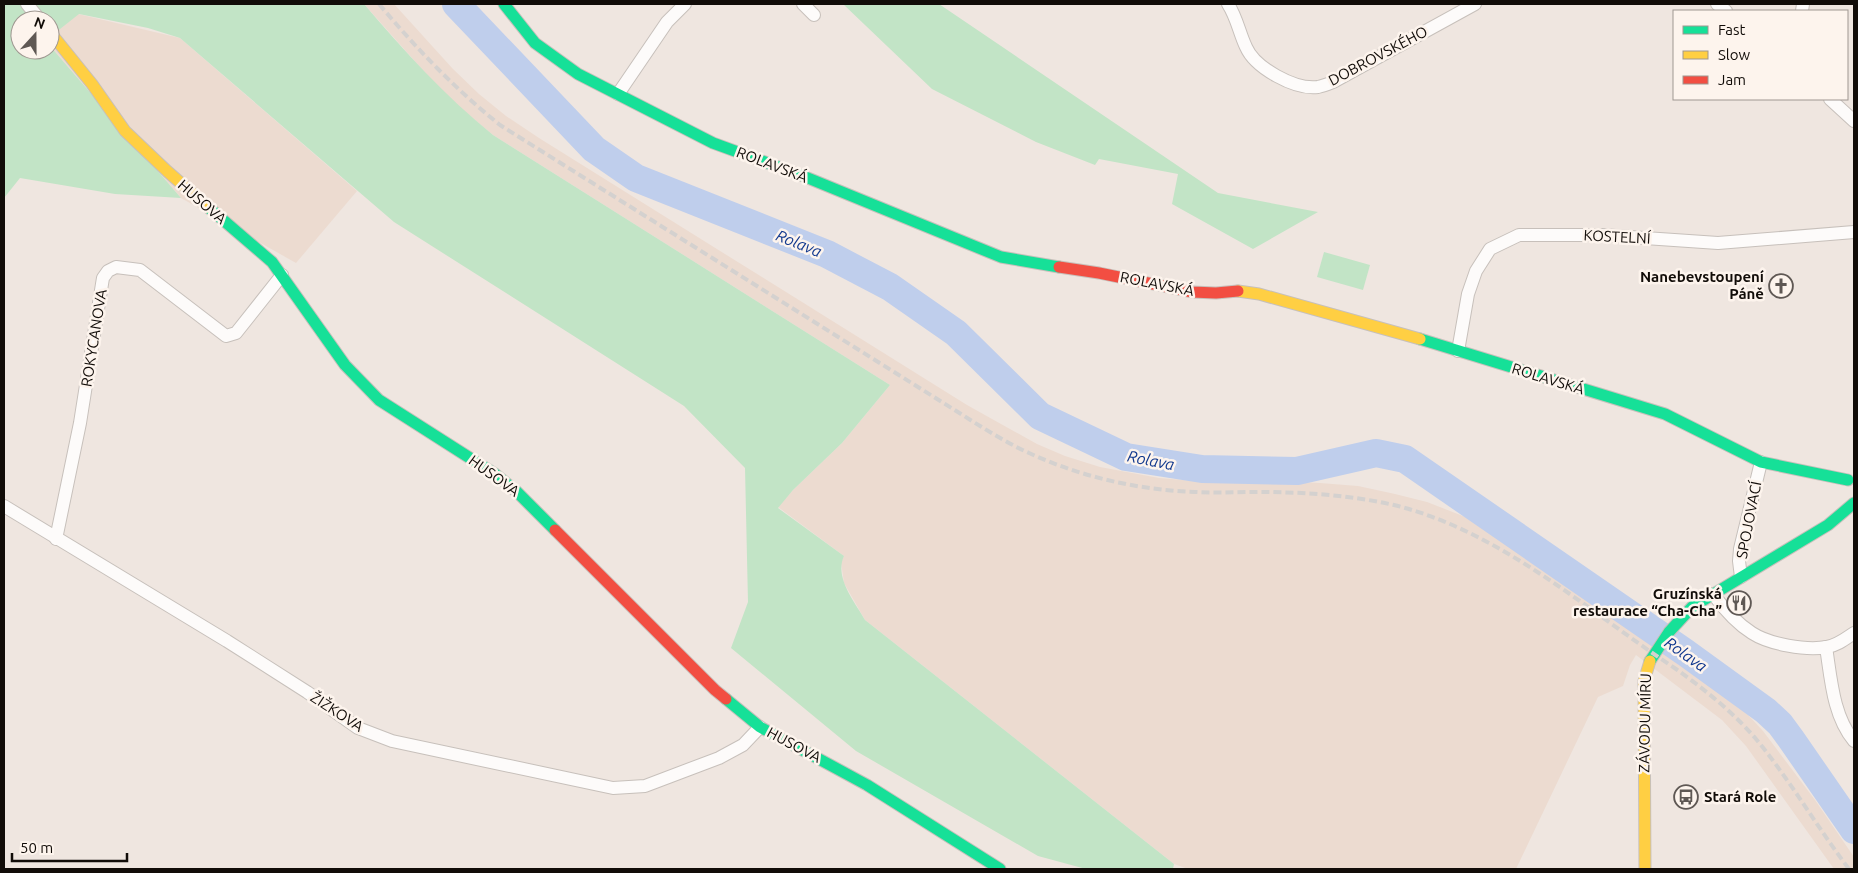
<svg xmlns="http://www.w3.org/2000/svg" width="1858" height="873" viewBox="0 0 1858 873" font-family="Ubuntu,sans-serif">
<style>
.built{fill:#ecdbd0}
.green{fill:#c2e4c6}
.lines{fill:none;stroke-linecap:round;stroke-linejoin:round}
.river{stroke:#bfceec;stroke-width:28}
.street-casing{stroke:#c7c0bb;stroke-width:14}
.fast-casing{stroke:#c7c0bb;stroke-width:13}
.slow-casing{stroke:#c7c0bb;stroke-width:13}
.jam-casing{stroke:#c7c0bb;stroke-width:13}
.street{stroke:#fdfbfa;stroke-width:12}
.fast{stroke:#16e098;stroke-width:11}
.slow{stroke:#ffcf43;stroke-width:11}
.jam{stroke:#f24e42;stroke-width:11}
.rail{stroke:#d4d1cf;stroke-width:4;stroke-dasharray:8 4;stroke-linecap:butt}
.labels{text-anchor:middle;stroke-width:5;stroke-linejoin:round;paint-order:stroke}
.street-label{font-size:15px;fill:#110c08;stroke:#fdf4ed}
.poi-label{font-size:15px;font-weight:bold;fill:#110c08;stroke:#fdf4ed;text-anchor:end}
.water-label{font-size:16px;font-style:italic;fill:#11388e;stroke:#fdf4ed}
</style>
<rect width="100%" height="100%" fill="#efe6e0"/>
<g class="built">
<polygon points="364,4 394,4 453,69 479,94 506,116 539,138 967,405 1037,444 1065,456 1100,467 1159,478 1196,481 1260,480 1320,483 1358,486 1395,494 1427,502 1468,518 1508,539 1660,644 1737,703 1763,731 1815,800 1854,857 1854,869 1834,869 1746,746 1722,720 1636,655 1630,665 1623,686 1598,697 1516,869 1188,869 1174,864 865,620 844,583 841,562 844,556 778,507 793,490 842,443 890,385 493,135 464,111 436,85"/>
<polygon points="78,14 180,38 357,191 296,263 181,198 50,46 50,37"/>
</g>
<g class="green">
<path d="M4 4H364C404 51 445 96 493 135L890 385 842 443 793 490 778 508 844 556C834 578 855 602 865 620L1174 864 1173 869H1086L1038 856 856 751 731 648 748 602 745 468 684 406 394 222 180 38 148 28 79 14 50 37V20H20V50H50V46L181 198 115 194 20 178 4 198Z"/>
<polygon points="843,4 939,4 1218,193 1318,212 1253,249 1172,204 1178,174 1099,159 1095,165 1036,142 932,89"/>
<polygon points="1324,252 1370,265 1363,290 1317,277"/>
</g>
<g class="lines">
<polyline class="river" points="456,4 594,149 636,178 827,254 890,287 956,333 1040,416 1126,457 1202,469 1297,471 1376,453 1405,459 1686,653 1766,711 1780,724 1791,739 1854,830"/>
<g class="street-casing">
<g id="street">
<polyline points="27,4 40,20"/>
<polyline points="803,4 814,15"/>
<path d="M1228 4C1237 18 1239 32 1246 47 1255 68 1295 90 1318 87 1323 86 1328 84 1333 82L1475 4"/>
<polyline points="1717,4 1726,11"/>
<polyline points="1802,11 1803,4"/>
<polyline points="618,94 667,22 685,4"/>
<polyline points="1830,99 1854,121"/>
<polyline points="1458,351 1468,294 1476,271 1490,249 1519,235 1601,235 1718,243 1854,232"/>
<polyline points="4,506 227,641 307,692 358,728 392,741 613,788 645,786 719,758 743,745 760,727"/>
<polyline points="56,539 80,423 102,284 103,278 108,271 116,267 140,270 226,336 236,333 282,275"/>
<polyline points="1741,577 1739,561 1740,549 1761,462"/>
<path d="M1713 594C1724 609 1736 623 1752 633 1769 644 1806 651 1827 647 1838 645 1845 639 1854 633"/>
<path d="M1826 647C1831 679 1833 716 1854 741"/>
</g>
</g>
<g class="fast-casing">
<g id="fast">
<polyline points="504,4 535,43 578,74 713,143 803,176 1001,257 1059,267"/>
<polyline points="208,207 272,262 345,365 379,400 495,474 516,491 555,530"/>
<polyline points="1420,339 1665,414 1761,462 1848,480"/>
<polyline points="1650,661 1669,632 1692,607 1828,525 1854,503"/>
<polyline points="726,699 760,727 867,785 1000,869"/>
</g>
</g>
<g class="slow-casing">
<g id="slow">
<polyline points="50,32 92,84 125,131 167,171 208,207"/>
<polyline points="1238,291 1259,294 1420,339"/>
<polyline points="1645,869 1644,681 1650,661"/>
</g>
</g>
<g class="jam-casing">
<g id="jam">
<polyline points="1059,267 1099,273 1192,292 1216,293 1238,291"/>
<polyline points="555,530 715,690 726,699"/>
</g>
</g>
<use href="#street" class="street"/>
<use href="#fast" class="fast"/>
<use href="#slow" class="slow"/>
<use href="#jam" class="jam"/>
<path class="rail" d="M379 4C416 48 455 89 500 125L961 414C983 428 1005 442 1029 453 1081 477 1139 490 1195 492 1216 493 1237 492 1258 492 1303 492 1350 495 1394 505 1502 532 1585 609 1676 669 1704 689 1733 712 1756 739 1790 780 1817 827 1849 869"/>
</g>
<defs>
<g id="church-ring" transform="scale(1.25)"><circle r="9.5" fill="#fdf4ed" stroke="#5f5854" stroke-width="1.5"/><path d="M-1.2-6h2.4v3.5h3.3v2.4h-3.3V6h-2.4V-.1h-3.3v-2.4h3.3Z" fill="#5f5854"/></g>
<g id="restaurant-ring" transform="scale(1.25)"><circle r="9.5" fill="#fdf4ed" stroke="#5f5854" stroke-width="1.5"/><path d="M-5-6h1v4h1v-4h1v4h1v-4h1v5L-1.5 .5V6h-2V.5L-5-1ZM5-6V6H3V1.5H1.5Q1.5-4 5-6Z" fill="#5f5854"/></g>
<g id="bus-ring" transform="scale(1.25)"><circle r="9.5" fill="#fdf4ed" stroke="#5f5854" stroke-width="1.5"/><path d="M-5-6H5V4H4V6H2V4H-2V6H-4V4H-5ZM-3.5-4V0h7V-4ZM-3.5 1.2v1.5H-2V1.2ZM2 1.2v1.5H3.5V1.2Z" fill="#5f5854"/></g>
</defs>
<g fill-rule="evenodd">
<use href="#church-ring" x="1781" y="286"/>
<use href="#restaurant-ring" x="1739" y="603"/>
<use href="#bus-ring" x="1686" y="797"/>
</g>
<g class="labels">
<g class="street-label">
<text transform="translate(1378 56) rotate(-28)" y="5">DOBROVSKÉHO</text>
<text transform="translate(772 165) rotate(21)" y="5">ROLAVSKÁ</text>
<text transform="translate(202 202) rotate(41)" y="5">HUSOVA</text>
<text transform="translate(1617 237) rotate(3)" y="5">KOSTELNÍ</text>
<text transform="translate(1157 284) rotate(11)" y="5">ROLAVSKÁ</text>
<text transform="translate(94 338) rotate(-81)" y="5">ROKYCANOVA</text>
<text transform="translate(1548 379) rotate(17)" y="5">ROLAVSKÁ</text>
<text transform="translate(494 476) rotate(36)" y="5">HUSOVA</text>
<text transform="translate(1749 520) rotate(-79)" y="5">SPOJOVACÍ</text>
<text transform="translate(337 712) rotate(33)" y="5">ŽIŽKOVA</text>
<text transform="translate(1645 723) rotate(-89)" y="5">ZÁVODU MÍRU</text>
<text transform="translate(794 745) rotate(28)" y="5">HUSOVA</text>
</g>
<g class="poi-label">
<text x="1764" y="282">Nanebevstoupení<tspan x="1764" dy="17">Páně</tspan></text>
<text x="1722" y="599">Gruzínská<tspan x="1722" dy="17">restaurace “Cha-Cha”</tspan></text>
<text x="1704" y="802" text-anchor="start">Stará Role</text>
</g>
<g class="water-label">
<text transform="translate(799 243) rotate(22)" y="6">Rolava</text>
<text transform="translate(1151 460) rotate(11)" y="6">Rolava</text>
<text transform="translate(1686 654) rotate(35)" y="6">Rolava</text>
</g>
</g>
<rect width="1858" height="873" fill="none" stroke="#110c08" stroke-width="10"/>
<rect x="1673" y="10" width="175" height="90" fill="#fdf4ed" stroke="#9f9791"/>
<rect x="1683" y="26" width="25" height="8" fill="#16e098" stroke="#9f9791"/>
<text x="1718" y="35" font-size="15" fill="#110c08">Fast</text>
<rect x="1683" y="51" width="25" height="8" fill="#ffcf43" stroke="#9f9791"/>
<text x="1718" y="60" font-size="15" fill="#110c08">Slow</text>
<rect x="1683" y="76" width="25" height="8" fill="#f24e42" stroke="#9f9791"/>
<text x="1718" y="85" font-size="15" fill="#110c08">Jam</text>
<g transform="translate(35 35) rotate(21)"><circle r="24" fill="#fdf4ed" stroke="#9f9791"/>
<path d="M0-4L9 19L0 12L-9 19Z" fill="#5f5854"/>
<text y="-8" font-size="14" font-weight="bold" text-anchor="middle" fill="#110c08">N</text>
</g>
<path d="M12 853v8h115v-8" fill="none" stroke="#110c08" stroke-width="2.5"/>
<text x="20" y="853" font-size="15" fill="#110c08" stroke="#fdf4ed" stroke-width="4" paint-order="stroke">50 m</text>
</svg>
